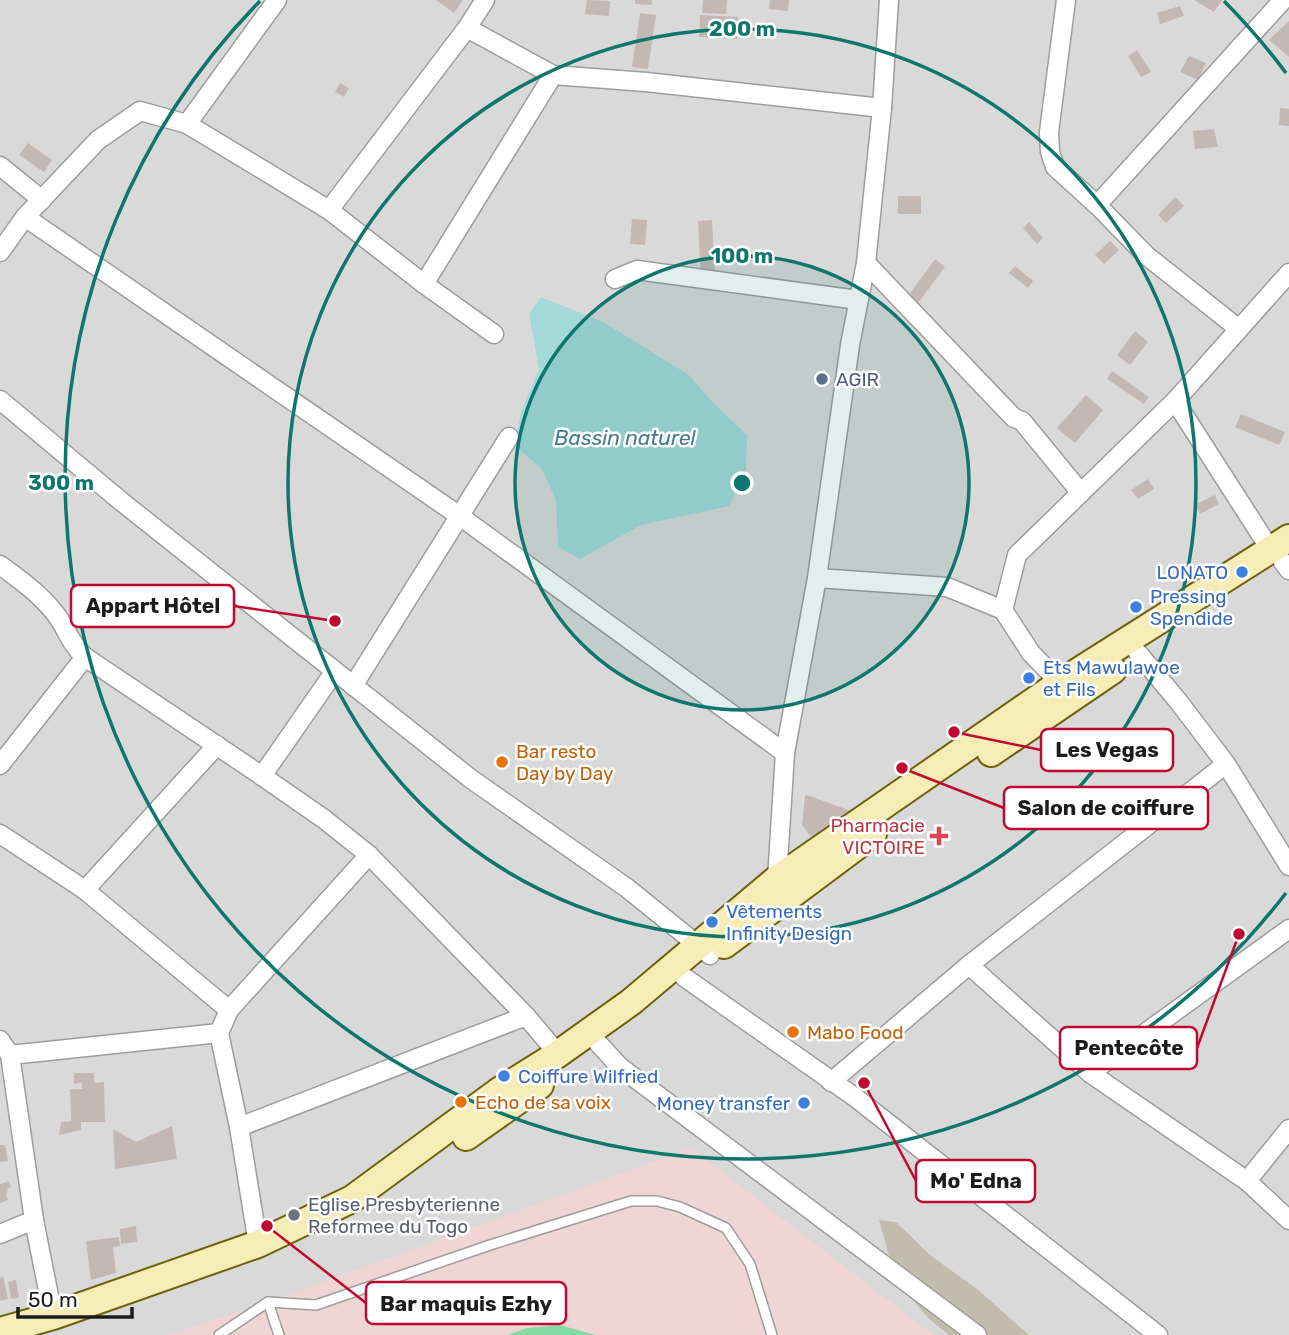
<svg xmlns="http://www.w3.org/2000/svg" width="1289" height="1335" viewBox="0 0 1289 1335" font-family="Rubik,sans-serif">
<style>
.residential{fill:#dad9d9}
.military{fill:#efd6d5}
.construction{fill:#c1bdae}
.pitch{fill:#82daa5}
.water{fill:#a3d9d9}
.building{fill:#c4b8b5}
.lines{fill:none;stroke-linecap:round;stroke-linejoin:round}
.service-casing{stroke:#9d9d9d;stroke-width:12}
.minor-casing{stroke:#9d9d9d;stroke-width:21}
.secondary-casing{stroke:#6d6209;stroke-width:30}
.service{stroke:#fff;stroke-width:9}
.minor{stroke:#fff;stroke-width:18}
.secondary{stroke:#f6ecb6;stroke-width:26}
.ring{fill:none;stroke:#0f766e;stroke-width:3.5}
.service-dot{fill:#5c6f8a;stroke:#fff;stroke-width:2.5}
.shop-dot{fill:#3f7fe0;stroke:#fff;stroke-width:2.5}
.food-dot{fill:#e8710a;stroke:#fff;stroke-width:2.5}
.health-dot{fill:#e0444e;stroke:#fff;stroke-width:2.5}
.worship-dot{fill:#6b7280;stroke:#fff;stroke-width:2.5}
.labels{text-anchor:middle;stroke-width:5;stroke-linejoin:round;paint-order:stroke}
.service-label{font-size:19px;fill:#4e5e75;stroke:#fff;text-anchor:start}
.shop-label{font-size:19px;fill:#366cbe;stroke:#fff;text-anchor:start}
.food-label{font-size:19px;fill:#c56008;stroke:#fff;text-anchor:start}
.health-label{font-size:19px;fill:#be3a42;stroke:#fff;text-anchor:end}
.worship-label{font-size:19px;fill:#5b616d;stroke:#fff;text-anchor:start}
.water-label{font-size:21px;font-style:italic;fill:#447a90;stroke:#fff}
.centre{fill:#0f766e;stroke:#fff;stroke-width:3.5}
.ring-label{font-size:21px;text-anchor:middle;font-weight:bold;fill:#0f766e;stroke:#fff;stroke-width:5;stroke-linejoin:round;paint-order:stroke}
.leader{fill:none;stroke:#c00830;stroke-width:2.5}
.callout-dot{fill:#c00830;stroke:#fff;stroke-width:2.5}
.callout{fill:#fff;stroke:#c00830;stroke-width:2.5}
.callout-label{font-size:21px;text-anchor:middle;font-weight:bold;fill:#1c1c1c}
</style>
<rect width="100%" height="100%" fill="#ede7e2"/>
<rect class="residential" x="0" y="0" width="1289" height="1335"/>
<polygon class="military" points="691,1148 933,1335 168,1335 268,1302"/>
<polygon class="construction" points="879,1220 896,1222 930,1255 977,1289 1029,1335 949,1335 928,1318 896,1280"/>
<polygon class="pitch" points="560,1325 595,1335 507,1335 527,1328"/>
<polygon class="water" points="541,297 603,322 689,375 713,403 747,435 746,471 729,506 641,525 580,559 558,547 556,500 542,469 515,446 521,412 539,369 529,314"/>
<g class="building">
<polygon points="436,0 463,0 454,13"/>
<polygon points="587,0 610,1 609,16 585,14"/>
<polygon points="635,0 652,0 652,5 635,4"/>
<polygon points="703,0 727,0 726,14 702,13"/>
<polygon points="770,0 789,0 788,11 769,9"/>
<polygon points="1194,0 1222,0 1214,12"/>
<polygon points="1180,6 1184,16 1160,24 1157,13"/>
<polygon points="640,13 656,15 648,69 632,67"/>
<polygon points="700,15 738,17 737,39 699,37"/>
<polygon points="1289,21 1289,57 1269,40"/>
<polygon points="1137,50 1151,72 1141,77 1128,56"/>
<polygon points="1189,56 1206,63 1198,80 1180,72"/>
<polygon points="340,83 349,88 344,97 335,92"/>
<polygon points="1280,108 1289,109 1289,126 1279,125"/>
<polygon points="1214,129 1218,147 1195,149 1193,131"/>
<polygon points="28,143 52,160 44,172 19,155"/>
<rect x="898" y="196" width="23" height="18"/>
<polygon points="1175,197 1184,206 1166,223 1158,215"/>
<polygon points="632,219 647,220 645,245 630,244"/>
<polygon points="712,220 715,276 701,277 698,221"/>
<polygon points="1029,222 1043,238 1037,244 1023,228"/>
<polygon points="1110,241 1119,250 1104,264 1095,255"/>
<polygon points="935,259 945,267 918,303 908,296"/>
<polygon points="1015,266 1033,281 1028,288 1009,273"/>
<polygon points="1135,331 1148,342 1130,365 1117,355"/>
<polygon points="1112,371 1149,397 1144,404 1107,379"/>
<polygon points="1086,395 1103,410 1075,443 1057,428"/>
<polygon points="1241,414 1285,432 1279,445 1235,427"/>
<polygon points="1148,479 1154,489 1138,499 1131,490"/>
<polygon points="1215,495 1219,504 1200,514 1196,504"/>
<polygon points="807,795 851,811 853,814 815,842 802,825 805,796"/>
<polygon points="74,1073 94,1073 94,1083 104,1082 105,1122 81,1122 81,1130 59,1135 61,1122 71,1121 70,1089 82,1089 82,1083 74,1084"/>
<polygon points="172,1126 177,1159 115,1169 113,1129 136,1142"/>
<polygon points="0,1145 5,1145 8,1161 0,1162"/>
<polygon points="9,1181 11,1187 7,1189 8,1192 6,1193 8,1200 0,1203 0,1184"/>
<polygon points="136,1226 137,1242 121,1244 120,1229"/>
<polygon points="119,1237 120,1246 113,1247 116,1273 91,1280 86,1241"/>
<polygon points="3,1276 8,1299 0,1301 0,1278"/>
<polygon points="16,1280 19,1298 11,1299 8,1282"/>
</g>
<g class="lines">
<g class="service-casing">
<g id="service">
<polyline points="268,1302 279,1335"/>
<polyline points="219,1335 268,1302 316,1305 490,1245 631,1201 657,1201 680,1207 726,1228 750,1264 772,1335"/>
</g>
</g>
<g class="minor-casing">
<g id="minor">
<polyline points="1066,0 1049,132 1050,152 1055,167 1097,205 1147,256 1239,329"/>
<polyline points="467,28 553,75 646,82 882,108"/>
<polyline points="187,124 277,0"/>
<polyline points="0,166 42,200"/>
<polyline points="1097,205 1283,0"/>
<polyline points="329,210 467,28 485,0"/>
<polyline points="25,217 461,517 785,753"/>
<polyline points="0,252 25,217 98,140 140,111 187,124 329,210 424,284 494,334"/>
<polyline points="866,263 1014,418 1022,421 1081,493"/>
<polyline points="615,279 637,270 858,300"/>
<polyline points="424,284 553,75"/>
<polyline points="0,400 122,502 471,779 627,888 710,955"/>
<polyline points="1175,401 1270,549"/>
<polyline points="1283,562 1289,570"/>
<path d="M0 565C19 579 39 593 54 612 68 629 67 640 85 657L262 776 324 819 369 855 526 1016 558 1054"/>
<polyline points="817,578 947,587 1003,610 1031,653 1060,683"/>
<polyline points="1003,610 1017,555 1175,401 1289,273"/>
<polyline points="1138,653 1178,701 1226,764 1289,866"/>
<polyline points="353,686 509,437"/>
<polyline points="0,765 85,657"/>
<polyline points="262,776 335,671"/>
<polyline points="0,834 85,890 229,1010 219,1033 239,1127 258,1244"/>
<polyline points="777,879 785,753 817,578 850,345 866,263 882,108 889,0"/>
<polyline points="85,890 217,745"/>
<polyline points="969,965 1090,1073 1247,1181 1289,1220"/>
<polyline points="684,977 856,1098 1158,1335"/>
<polyline points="229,1010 369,855"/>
<polyline points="0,1040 10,1055 34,1220 53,1316"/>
<polyline points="598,1043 620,1067 977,1335"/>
<polyline points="10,1055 219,1033"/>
<polyline points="1090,1073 1289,929"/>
<polyline points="831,1082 969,965 1226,764"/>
<polyline points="239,1127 526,1016"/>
<polyline points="1247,1181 1289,1129"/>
<polyline points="0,1234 34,1220"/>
</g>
</g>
<g class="secondary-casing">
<g id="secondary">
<polyline points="991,753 1113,670"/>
<polyline points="724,945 873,834"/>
<polyline points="466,1137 540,1085"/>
<polyline points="0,1331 53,1316 258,1244 352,1199 499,1091 558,1054 631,1002 777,879 1060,683 1289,538"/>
</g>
</g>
<use href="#service" class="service"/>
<use href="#minor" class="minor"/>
<use href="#secondary" class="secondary"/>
</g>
<circle cx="742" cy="483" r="227" fill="#0f766e" fill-opacity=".12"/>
<g class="ring">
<circle cx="742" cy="483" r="227"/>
<circle cx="742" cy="483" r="454"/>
<path d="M1286 893A681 681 0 1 1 260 1M1224 1A681 681 0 0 1 1286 73"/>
</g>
<circle class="service-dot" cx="822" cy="379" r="7"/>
<g class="shop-dot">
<circle cx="1242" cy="572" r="7"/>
<circle cx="1136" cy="607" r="7"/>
<circle cx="1029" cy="678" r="7"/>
<circle cx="712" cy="922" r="7"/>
<circle cx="504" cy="1076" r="7"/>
<circle cx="804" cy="1103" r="7"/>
</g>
<g class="food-dot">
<circle cx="502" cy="762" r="7"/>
<circle cx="793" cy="1032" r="7"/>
<circle cx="461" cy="1102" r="7"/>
</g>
<path class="health-dot" d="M935.5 825.5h7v7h7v7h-7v7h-7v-7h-7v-7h7z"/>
<circle class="worship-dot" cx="294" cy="1215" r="7"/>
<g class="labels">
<g class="service-label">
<text x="836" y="386">AGIR</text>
</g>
<g class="shop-label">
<text x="1228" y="579" text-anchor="end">LONATO</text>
<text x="1150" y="603">Pressing<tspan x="1150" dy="22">Spendide</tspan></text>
<text x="1043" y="674">Ets Mawulawoe<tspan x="1043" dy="22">et Fils</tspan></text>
<text x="726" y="918">Vêtements<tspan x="726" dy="22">Infinity Design</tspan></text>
<text x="518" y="1083">Coiffure Wilfried</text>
<text x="790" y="1110" text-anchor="end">Money transfer</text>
</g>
<g class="food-label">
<text x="516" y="758">Bar resto<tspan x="516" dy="22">Day by Day</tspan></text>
<text x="807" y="1039">Mabo Food</text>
<text x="475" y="1109">Echo de sa voix</text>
</g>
<g class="health-label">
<text x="925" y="832">Pharmacie<tspan x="925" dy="22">VICTOIRE</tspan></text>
</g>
<g class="worship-label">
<text x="308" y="1211">Eglise Presbyterienne<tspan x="308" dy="22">Reformee du Togo</tspan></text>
</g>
<g class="water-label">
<text x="625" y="445">Bassin naturel</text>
</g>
</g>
<circle cx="742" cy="483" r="10" class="centre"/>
<g class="ring-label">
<text x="742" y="36">200 m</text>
<text x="742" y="263">100 m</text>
<text x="61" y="490">300 m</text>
</g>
<path class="leader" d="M335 621L234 606M954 732L1041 750M902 768L1004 808M1239 934L1197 1048M864 1083L916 1181M267 1226L366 1303"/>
<g class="callout-dot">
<circle cx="335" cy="621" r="7"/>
<circle cx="954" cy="732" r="7"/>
<circle cx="902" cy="768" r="7"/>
<circle cx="1239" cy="934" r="7"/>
<circle cx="864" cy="1083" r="7"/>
<circle cx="267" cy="1226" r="7"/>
</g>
<g class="callout">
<rect x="71" y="585" width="163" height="42" rx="7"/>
<rect x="1041" y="729" width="132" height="42" rx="7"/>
<rect x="1004" y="787" width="204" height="42" rx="7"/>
<rect x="1060" y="1027" width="137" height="42" rx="7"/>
<rect x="916" y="1160" width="119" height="42" rx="7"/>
<rect x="366" y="1282" width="200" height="42" rx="7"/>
</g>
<g class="callout-label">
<text x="153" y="613">Appart Hôtel</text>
<text x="1107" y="757">Les Vegas</text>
<text x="1106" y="815">Salon de coiffure</text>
<text x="1129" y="1055">Pentecôte</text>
<text x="976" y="1188">Mo' Edna</text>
<text x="466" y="1311">Bar maquis Ezhy</text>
</g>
<path d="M18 1307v10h114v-10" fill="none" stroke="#1c1c1c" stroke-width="3.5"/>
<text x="28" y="1307" font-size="21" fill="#1c1c1c" stroke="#ffffff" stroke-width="5" paint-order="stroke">50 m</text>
</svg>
